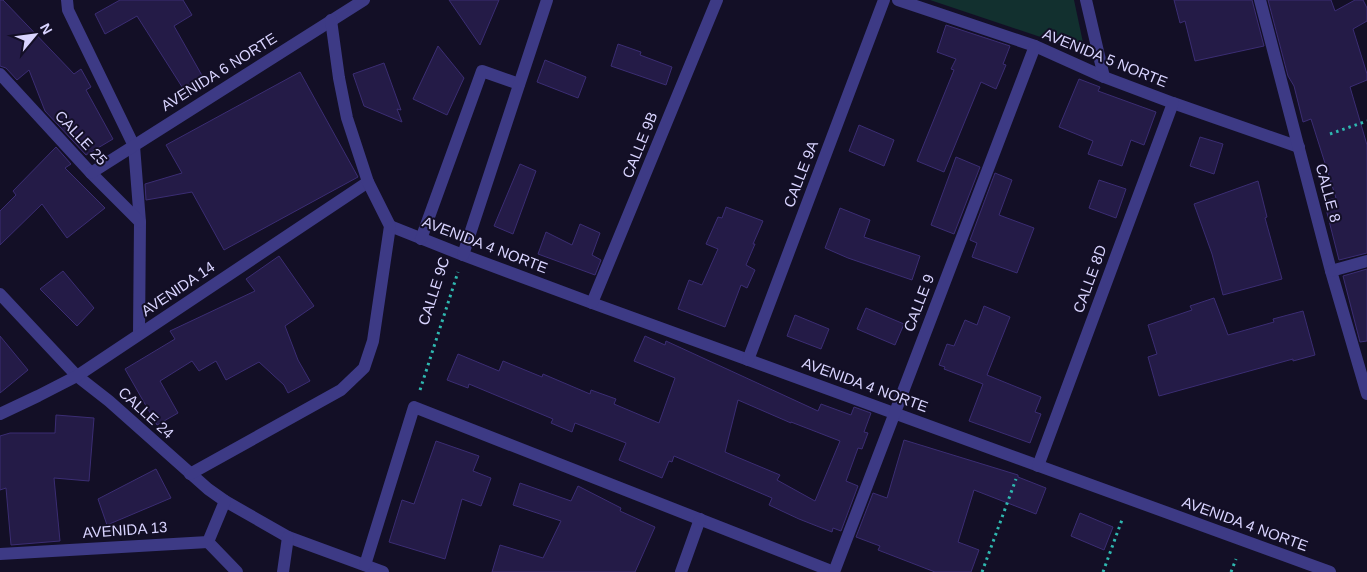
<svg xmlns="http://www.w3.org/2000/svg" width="1367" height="572" viewBox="0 0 1367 572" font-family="Helvetica,sans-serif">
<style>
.green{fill:#12302f}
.building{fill:#241b47;stroke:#3b2d73;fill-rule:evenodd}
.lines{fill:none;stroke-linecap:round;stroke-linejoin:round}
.path{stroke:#2fb8b0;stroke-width:3;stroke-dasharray:2.5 4;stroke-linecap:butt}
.minor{stroke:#3d3a85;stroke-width:12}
.labels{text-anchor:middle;stroke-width:4;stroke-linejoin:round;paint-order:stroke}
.street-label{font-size:15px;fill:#d9d4ff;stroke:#130f26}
</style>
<rect width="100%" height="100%" fill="#130f26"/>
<polygon class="green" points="930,0 1074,0 1085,52"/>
<g class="building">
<polygon points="0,0 3,0 74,74 81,69 91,87 86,90 113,139 86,155 45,111 29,70 17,80 6,68 0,66"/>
<polygon points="120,0 183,0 192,15 174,26 204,79 184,90 137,16 105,34 95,14"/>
<polygon points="449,0 499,0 480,45"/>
<polygon points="1174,0 1252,0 1264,46 1195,61 1185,21 1180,23"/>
<polygon points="1268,0 1331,0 1335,11 1355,0 1363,0 1367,8 1367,21 1353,29 1367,74 1367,80 1350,87 1367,145 1367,253 1339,260 1324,201 1336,198 1311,119 1303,122 1294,86 1288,76"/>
<polygon points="946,25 1010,46 1003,64 1006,65 996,89 981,82 944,172 917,161 954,70 951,69 956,59 937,52"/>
<polygon points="618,44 641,52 640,55 672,67 666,85 611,66"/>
<polygon points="438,46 464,78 447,115 413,99"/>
<polygon points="545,60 586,77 578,98 537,82"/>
<polygon points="384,63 401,110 397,109 402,122 364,106 353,74"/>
<polygon points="300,72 358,177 224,250 192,192 146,200 145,184 182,173 166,145"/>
<polygon points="1079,79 1100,87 1098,91 1156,112 1144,145 1131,140 1122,166 1088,154 1093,141 1059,127"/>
<polygon points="859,125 894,140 884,166 849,151"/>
<polygon points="1200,137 1223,144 1214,174 1190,166"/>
<polygon points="56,147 71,164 65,168 105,208 67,238 42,204 0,245 0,211 16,195 13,191"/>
<polygon points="956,157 980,167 954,234 931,225"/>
<polygon points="520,164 536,171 513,234 494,226"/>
<polygon points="995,173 1012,180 999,215 1034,228 1017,273 972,257 977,243 970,240"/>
<polygon points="1099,180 1126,189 1116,218 1089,208"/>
<polygon points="1258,181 1267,217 1265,218 1282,279 1223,295 1212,254 1194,204"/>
<polygon points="726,207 763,221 753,244 755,244 746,265 755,270 747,288 741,285 725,327 678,309 689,280 702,285 718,249 706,244 718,217 722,218"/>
<polygon points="840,208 870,220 864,237 920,256 912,280 848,258 825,248"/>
<polygon points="580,224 600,233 592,255 601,260 595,275 538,254 546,232 572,245"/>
<polygon points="279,256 314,306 285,326 298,360 310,381 288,393 284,385 259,362 226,380 216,361 199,371 192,361 160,381 178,413 157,425 125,369 175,339 170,331 255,291 246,279"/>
<polygon points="1367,269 1367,341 1360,342 1343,276"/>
<polygon points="63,271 94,308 77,326 40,289"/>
<polygon points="1214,298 1228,335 1274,322 1273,319 1303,311 1315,355 1293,361 1293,359 1159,396 1148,357 1157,354 1148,325 1192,310 1190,306"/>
<polygon points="984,306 1010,317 987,375 1041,397 1035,412 1041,414 1030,443 969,421 983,384 944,369 945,367 939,365 947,344 954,346 965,320 977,325"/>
<polygon points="866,308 904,324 895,345 857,329"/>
<polygon points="795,315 829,329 821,349 787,336"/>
<polygon points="0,336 28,370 0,393"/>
<path d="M645 336 665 345 666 341 818 411 821 404 851 415 854 407 871 413 864 432 868 433 862 449 858 448 846 481 858 486 841 531 833 528 832 532 799 519 769 505 772 498 674 456 672 462 669 461 662 478 619 460 626 443 575 423 572 432 551 423 553 419 469 384 468 388 447 380 458 354 499 371 503 361 542 377 543 374 590 394 591 390 616 399 614 404 659 423 675 378 634 361ZM738 400 791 423V422L840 441 815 501 777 480 780 475 725 452Z"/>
<polygon points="56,415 94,418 89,481 54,478 60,541 11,545 6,488 0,490 0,436 10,433 55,433"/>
<polygon points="904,440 1018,475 1018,477 1046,488 1036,514 974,490 958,542 979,550 971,572 935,572 878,550 880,546 856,537 873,493 887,498"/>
<polygon points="436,441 479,456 473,471 491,478 481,506 462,499 445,559 389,542 402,500 414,504"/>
<polygon points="156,469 171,498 107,525 98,499"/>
<polygon points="520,483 571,501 578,486 621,508 620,511 655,527 635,572 492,572 500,545 543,558 561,521 513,505"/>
<polygon points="1080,513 1113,527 1104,550 1071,536"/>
</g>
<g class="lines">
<g class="path">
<polyline points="1330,134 1367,121"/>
<polyline points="420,390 458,272"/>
<polyline points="982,572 1016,479"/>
<polyline points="1103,572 1123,517"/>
<polyline points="1231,572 1236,559"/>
</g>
<g class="minor">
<polyline points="67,0 68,10 134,146 140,222 139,334"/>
<polyline points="898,0 1035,46 1104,77 1173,103 1299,147"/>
<polyline points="1086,0 1104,77"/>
<polyline points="1260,0 1331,271 1367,394"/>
<polyline points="0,74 91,173 140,222"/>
<polyline points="91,173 364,0"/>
<polyline points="390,226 463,255 592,303 1330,572"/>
<polyline points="421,239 482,71 519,84"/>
<polyline points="463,255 547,0"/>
<polyline points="1331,271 1367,261"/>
<polyline points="0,294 77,376 109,401 208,489 225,501 288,537 383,572"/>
<polyline points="592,303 717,0"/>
<polyline points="748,360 884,0"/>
<polyline points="0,414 38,396 77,376 368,182"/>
<polyline points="1038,466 1173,103"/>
<polyline points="190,474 341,390 364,368 373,341 390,226 368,182 347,118 339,78 331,20"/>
<polyline points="208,542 237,572"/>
<polyline points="0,554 208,542 225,501"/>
<polyline points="365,565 414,407 834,572"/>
<polyline points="283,572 288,537"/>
<polyline points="681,572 700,519"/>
<polyline points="834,572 1035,46"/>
</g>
</g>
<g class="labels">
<g class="street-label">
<text transform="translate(1105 58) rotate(22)" y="5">AVENIDA 5 NORTE</text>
<text transform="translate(219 72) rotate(-32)" y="5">AVENIDA 6 NORTE</text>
<text transform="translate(81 138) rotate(47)" y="5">CALLE 25</text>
<text transform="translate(640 145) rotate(-68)" y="5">CALLE 9B</text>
<text transform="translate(801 174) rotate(-69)" y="5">CALLE 9A</text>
<text transform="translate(1328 193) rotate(75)" y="5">CALLE 8</text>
<text transform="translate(485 245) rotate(21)" y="5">AVENIDA 4 NORTE</text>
<text transform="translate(1090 279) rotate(-70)" y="5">CALLE 8D</text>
<text transform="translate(178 289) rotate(-34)" y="5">AVENIDA 14</text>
<text transform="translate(434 291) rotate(-72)" y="5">CALLE 9C</text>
<text transform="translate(919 303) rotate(-69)" y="5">CALLE 9</text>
<text transform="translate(865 385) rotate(20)" y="5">AVENIDA 4 NORTE</text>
<text transform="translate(146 413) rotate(42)" y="5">CALLE 24</text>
<text transform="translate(1245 524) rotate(20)" y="5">AVENIDA 4 NORTE</text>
<text transform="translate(125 530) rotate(-4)" y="5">AVENIDA 13</text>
</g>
</g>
<g transform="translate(35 35) rotate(61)" stroke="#130f26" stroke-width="4" paint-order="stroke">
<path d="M0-4L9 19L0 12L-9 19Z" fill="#d9d4ff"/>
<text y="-8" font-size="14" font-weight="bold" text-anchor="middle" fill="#d9d4ff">N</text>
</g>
</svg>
